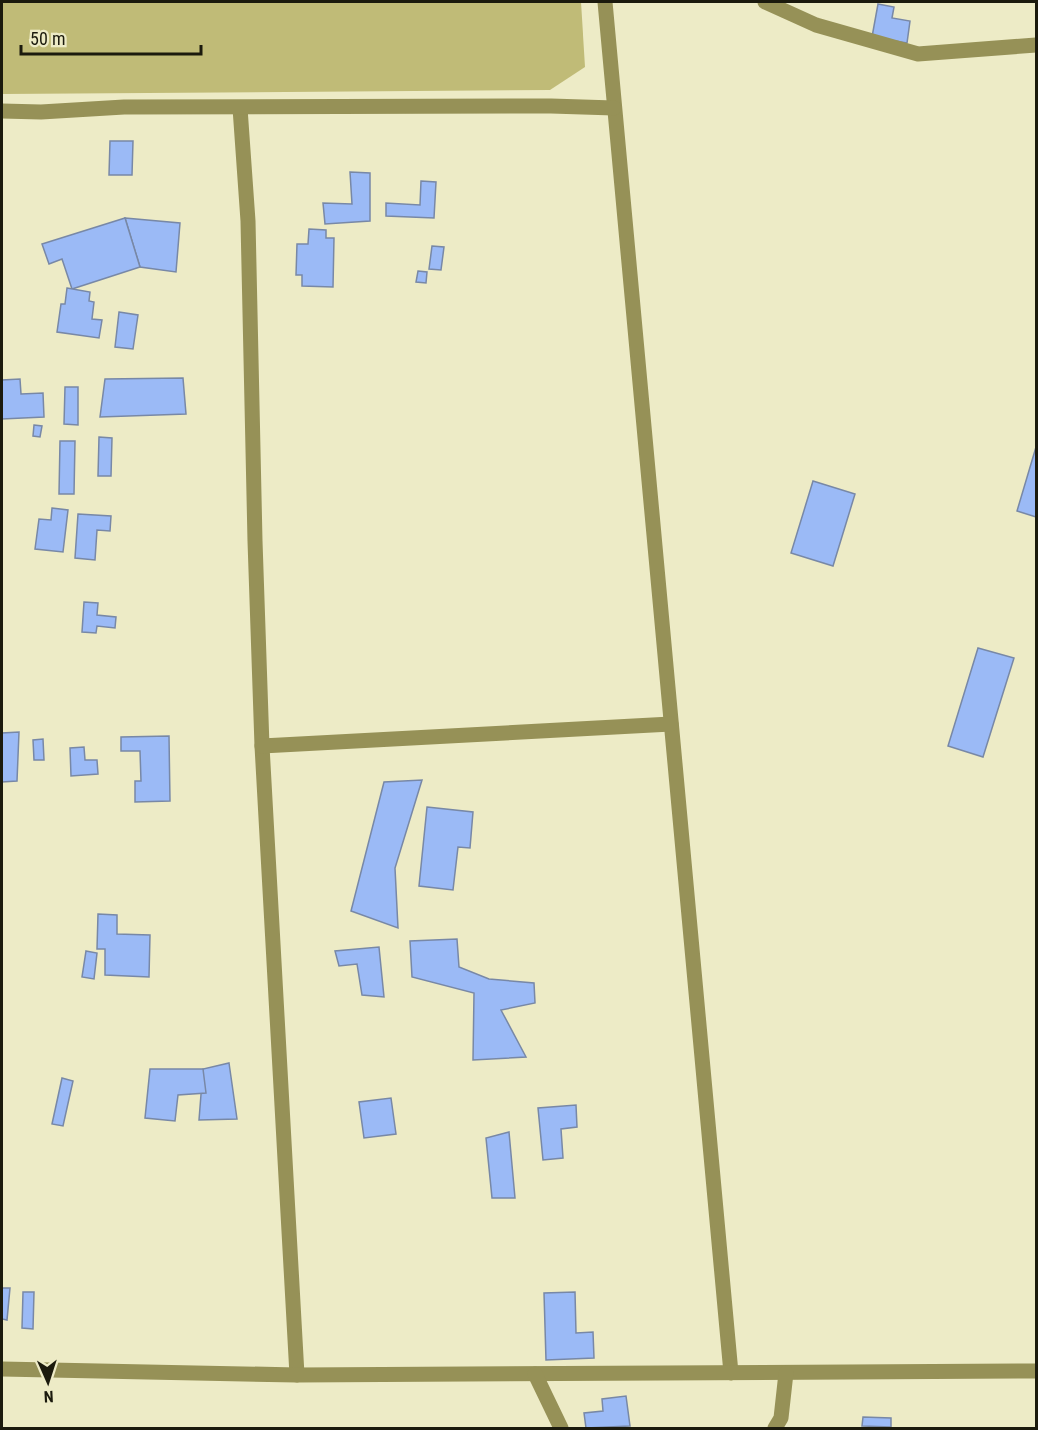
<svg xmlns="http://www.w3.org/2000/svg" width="1038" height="1430" viewBox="0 0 1038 1430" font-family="'Roboto Condensed',sans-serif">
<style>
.green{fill:#c0bb77}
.building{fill:#9bbaf6;stroke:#7888a6;stroke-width:1.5}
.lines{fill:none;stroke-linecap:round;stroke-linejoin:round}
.street{stroke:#969157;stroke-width:15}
</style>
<rect width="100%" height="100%" fill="#edebc6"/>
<polygon class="green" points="2,2 581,2 585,67 550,90 2,94"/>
<g class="building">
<polygon points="878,4 894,7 892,18 910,21 907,43 872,37"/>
<polygon points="110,141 133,141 132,175 109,175"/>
<polygon points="350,172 370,173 370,221 325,224 323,203 352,204"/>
<polygon points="421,181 436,182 434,218 386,216 386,203 420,205"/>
<polygon points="125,218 180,223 176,272 140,267"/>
<polygon points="125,218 140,267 72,289 62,259 49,264 42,244"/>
<polygon points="309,229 326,230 326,238 334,238 333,287 302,286 302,275 296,275 297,244 308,244"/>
<polygon points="432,246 444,247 441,270 429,269"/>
<polygon points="418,271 427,272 426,283 416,282"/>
<polygon points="67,288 90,292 89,301 94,302 92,319 102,320 99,338 57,332 61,304 65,304"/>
<polygon points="119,312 138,315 133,349 115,347"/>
<polygon points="183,378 186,414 100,417 105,379"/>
<polygon points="20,379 21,394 43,393 44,417 2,419 2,380"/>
<polygon points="65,387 78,387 78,425 64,424"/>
<polygon points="34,425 42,426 40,437 33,436"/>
<polygon points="99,437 112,438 111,476 98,476"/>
<polygon points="60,441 75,441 74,494 59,494"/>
<polygon points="1036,447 1036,517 1017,511"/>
<polygon points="813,481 855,494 833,566 791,553"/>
<polygon points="52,508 68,510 63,552 35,549 39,519 51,520"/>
<polygon points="78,514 111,516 110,531 97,530 95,560 75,558"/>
<polygon points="84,602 98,603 97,615 116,617 115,628 97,626 96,633 82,632"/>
<polygon points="978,648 1014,658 983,757 948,746"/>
<polygon points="19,732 17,781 2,782 2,733"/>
<polygon points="169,736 170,801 135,802 135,781 141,781 140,751 121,751 121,737"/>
<polygon points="43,739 44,760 34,760 33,740"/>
<polygon points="84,747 85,760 97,760 98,774 71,776 70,748"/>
<polygon points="422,780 395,868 398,928 351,911 384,782"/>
<polygon points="427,807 473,812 470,848 458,847 453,890 419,886"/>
<polygon points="98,914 117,915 117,934 150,935 149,977 105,975 105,949 97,949"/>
<polygon points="457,939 459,967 489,979 534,983 535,1003 501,1010 526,1057 473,1060 474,993 412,977 410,941"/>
<polygon points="379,947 384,997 362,995 357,964 339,966 335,951"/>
<polygon points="86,951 97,953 94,979 82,977"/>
<polygon points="229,1063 237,1119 199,1120 203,1069"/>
<polygon points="150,1069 203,1069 206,1093 178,1095 175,1121 145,1118"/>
<polygon points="62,1078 73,1081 63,1126 52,1124"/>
<polygon points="391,1098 396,1134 364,1138 359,1102"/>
<polygon points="576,1105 577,1127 561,1129 563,1158 543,1160 538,1108"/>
<polygon points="509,1132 515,1198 492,1198 486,1138"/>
<polygon points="2,1288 10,1288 7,1320 2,1319"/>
<polygon points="23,1292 34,1292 33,1329 22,1328"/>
<polygon points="575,1292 576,1333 593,1332 594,1358 546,1360 544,1293"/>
<polygon points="626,1396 630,1426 586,1428 584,1413 603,1411 602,1399"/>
<polygon points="863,1417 891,1418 891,1427 862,1426"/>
</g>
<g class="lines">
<g class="street">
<polyline points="605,2 731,1373"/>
<polyline points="765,2 816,25 918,54 1036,45"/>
<polyline points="240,108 248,221 255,541 262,746 297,1375"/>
<polyline points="2,111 41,112 124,107 551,106 614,108"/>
<polyline points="262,746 671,724"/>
<polyline points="2,1369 297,1375 1036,1371"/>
<polyline points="535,1374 561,1428"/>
<polyline points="775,1428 781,1418 786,1373"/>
</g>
</g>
<rect width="1038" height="1430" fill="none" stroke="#1b1a0d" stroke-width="6"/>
<g transform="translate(48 1382) rotate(177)" stroke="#edebc6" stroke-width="4.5" paint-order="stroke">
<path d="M0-4.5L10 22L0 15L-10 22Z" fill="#1b1a0d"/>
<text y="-9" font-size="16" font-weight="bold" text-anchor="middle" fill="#1b1a0d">N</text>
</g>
<path d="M21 45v9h180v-9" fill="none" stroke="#1b1a0d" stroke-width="3"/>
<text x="30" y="45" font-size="18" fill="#1b1a0d" stroke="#edebc6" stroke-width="4.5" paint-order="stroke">50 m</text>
</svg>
